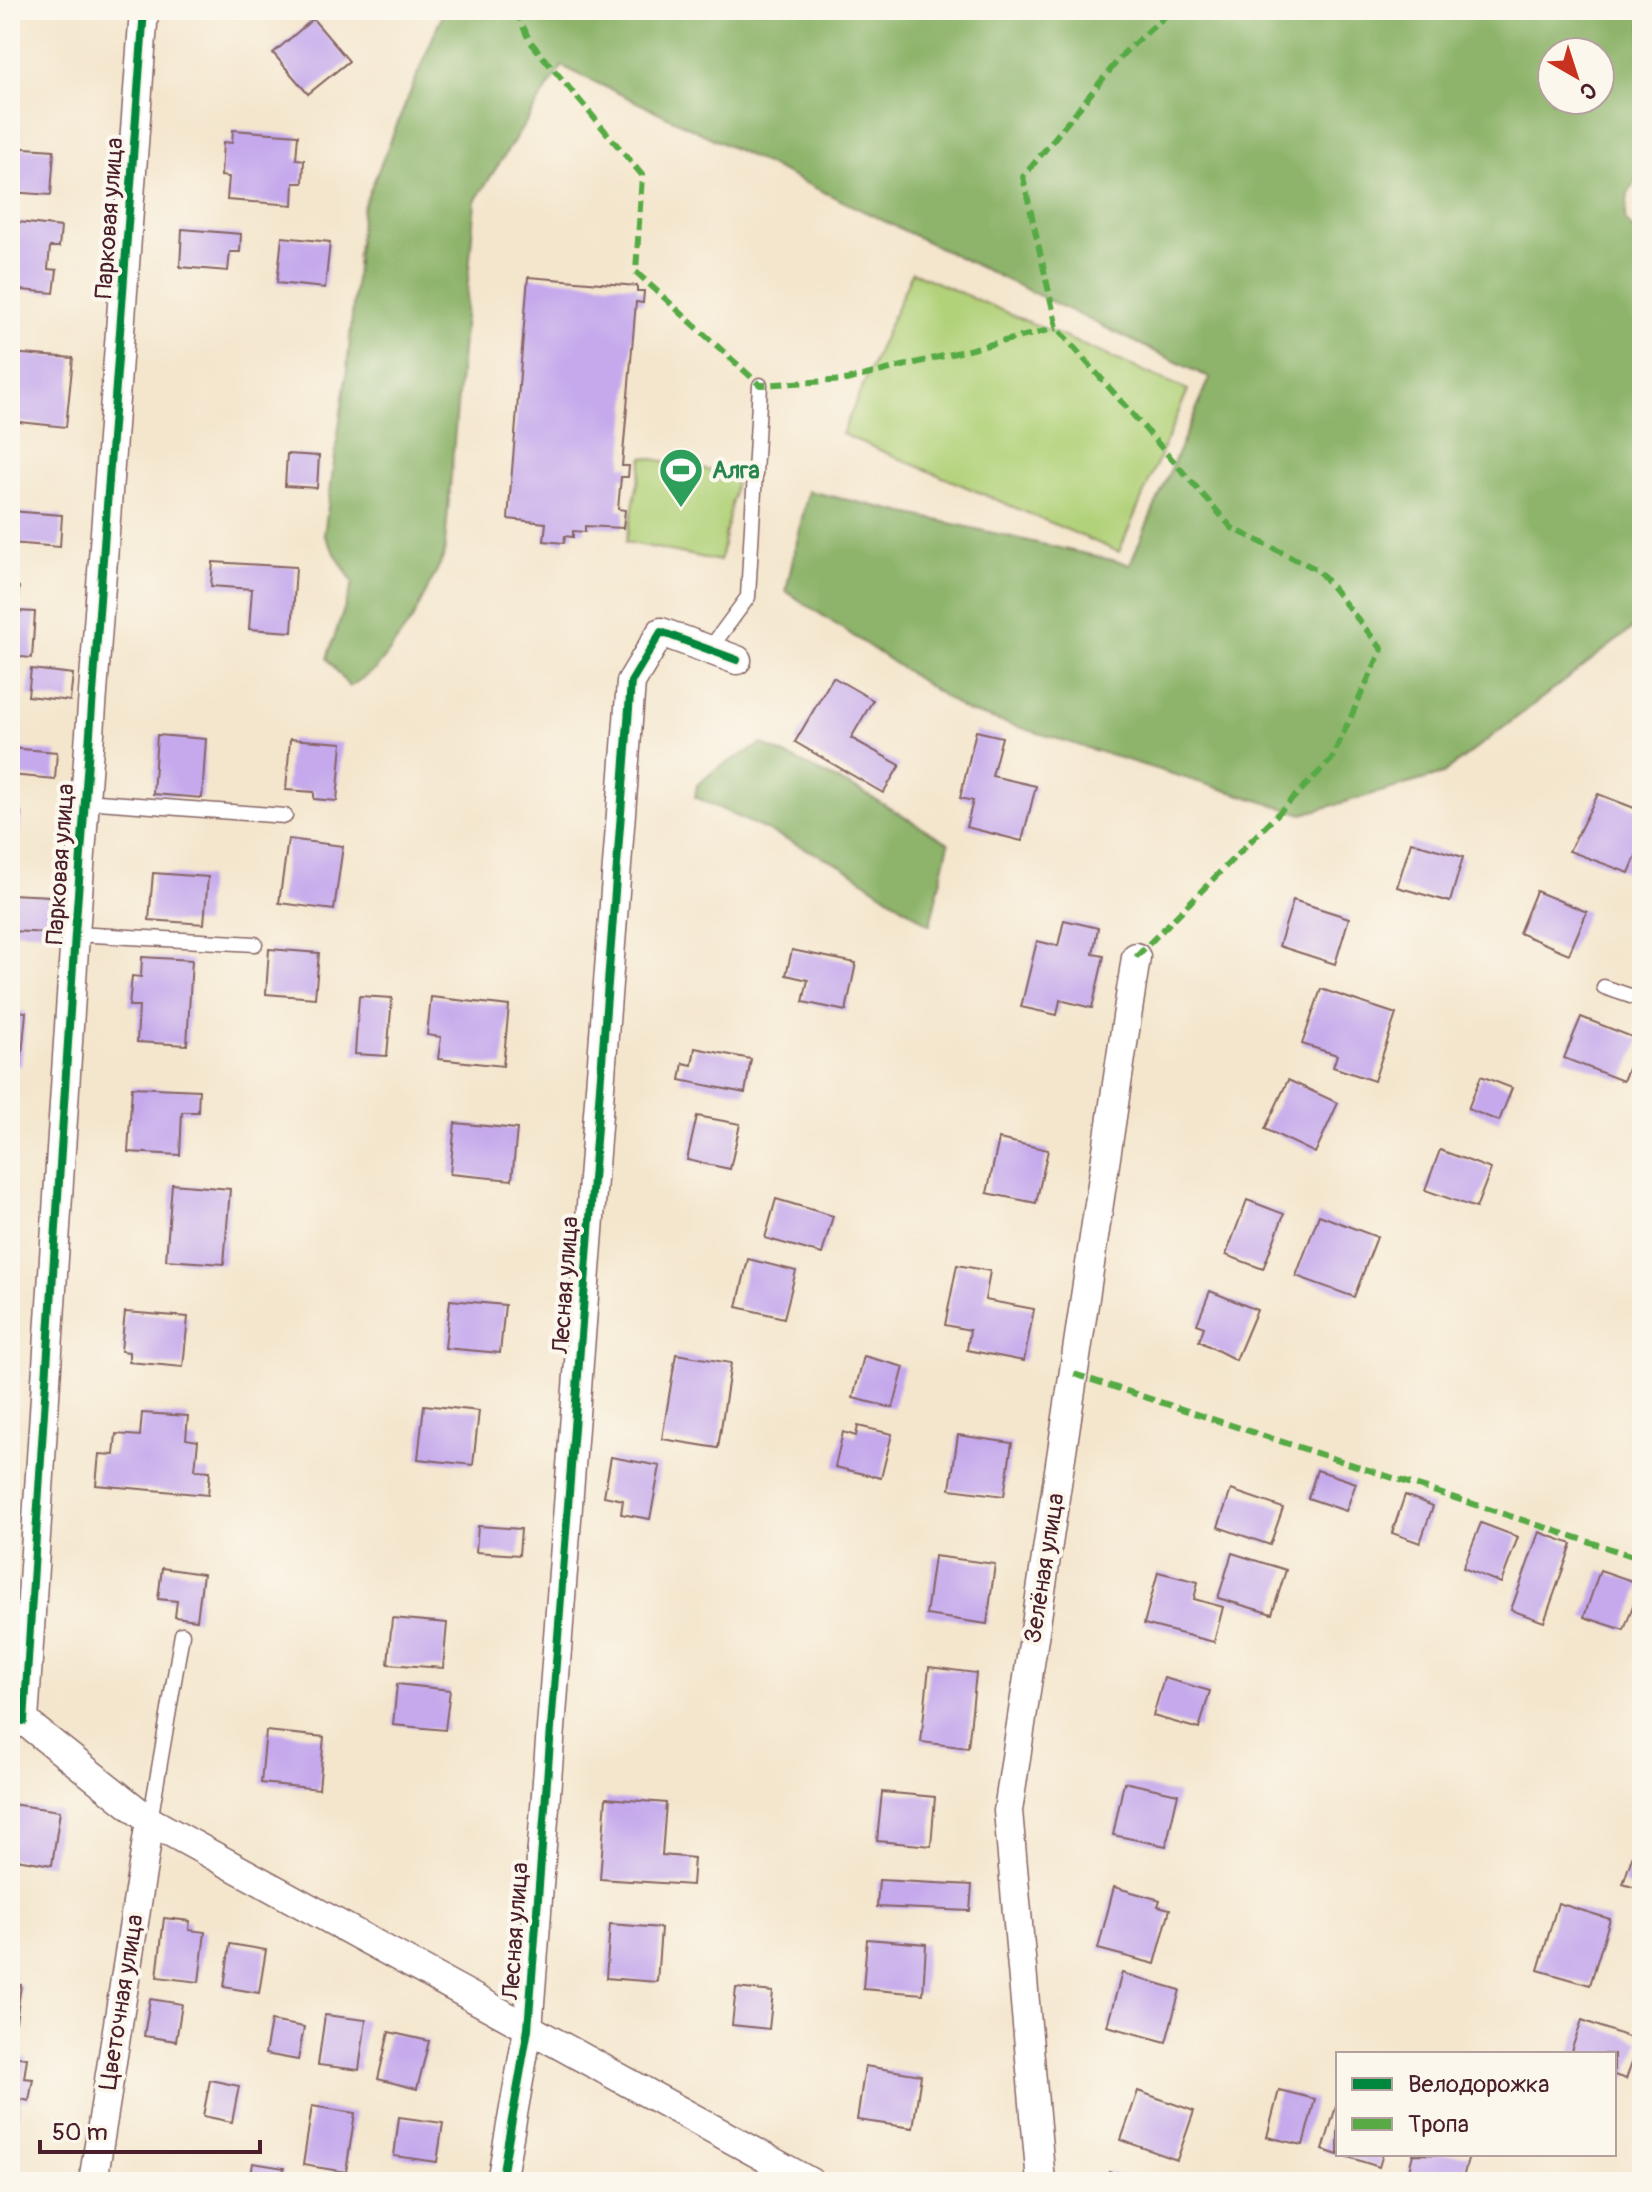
<svg xmlns="http://www.w3.org/2000/svg" width="1652" height="2192" viewBox="0 0 1652 2192" font-family="Pangolin,sans-serif">
<style>
.green{fill:#b2d27a;stroke:#7e7852;stroke-width:2}
.forest{fill:#8db46a;stroke:#6c6a4a;stroke-width:2;fill-rule:evenodd}
.building{fill:#c5a9ec}
.lines{fill:none;stroke-linecap:round;stroke-linejoin:round}
.service-casing{stroke:#866564;stroke-width:17}
.minor-casing{stroke:#866564;stroke-width:31}
.service{stroke:#fff;stroke-width:14}
.minor{stroke:#fff;stroke-width:28}
.quiet{stroke:#57aa44;stroke-width:6;stroke-dasharray:12 6;stroke-linecap:butt}
.cycleway-casing{stroke:#fbf7ec;stroke-width:13}
.cycleway{stroke:#00873e;stroke-width:8}
.labels{text-anchor:middle;stroke-width:8;stroke-linejoin:round;paint-order:stroke}
.street-label{font-size:24px;fill:#4a1f2b;stroke:#fbf7ec}
.leisure-label{font-size:24px;font-weight:bold;fill:#27864d;stroke:#fbf7ec;text-anchor:start}
</style>
<rect width="100%" height="100%" fill="#fbf7ec"/>
<filter id="ink" filterUnits="userSpaceOnUse"><feTurbulence type="fractalNoise" baseFrequency=".0125" numOctaves="2"/><feDisplacementMap in="SourceGraphic" scale="16" xChannelSelector="R" yChannelSelector="G"/><feConvolveMatrix kernelMatrix="1 2 1 2 8 2 1 2 1" color-interpolation-filters="sRGB"/></filter>
<filter id="wash" filterUnits="userSpaceOnUse"><feTurbulence type="fractalNoise" baseFrequency=".006" numOctaves="4" result="noise"/><feDisplacementMap in="SourceGraphic" scale="32" xChannelSelector="R" yChannelSelector="G"/><feGaussianBlur stdDeviation="1.8" result="paint"/><feColorMatrix in="noise" values="0 0 0 0 0 0 0 0 0 0 0 0 0 0 0 0 0 1.4 0 .05"/><feComposite in="paint" operator="in"/></filter>
<g filter="url(#wash)">
<rect width="100%" height="100%" fill="#f4e6cd"/>
<g class="green">
<polygon points="912,272 1188,390 1119,552 842,434"/>
<polygon points="643,457 737,476 720,561 626,542"/>
</g>
<g class="forest">
<path d="M444 10H1642V171L1628 193 1625 220 1642 240V621L1443 774 1303 814 966 711 786 591 808 491 1130 564 1210 378 562 66 475 201 444 556 412 620 389 652 375 670 349 687 327 658 353 583 324 535 347 370 362 210ZM1552 52H1600V100H1552Z"/>
<polygon points="762,744 862,792 949,843 930,925 841,865 695,797 697,785 716,769"/>
</g>
<g id="blocks">
<g class="building">
<polygon points="313,19 349,61 308,94 273,53"/>
<polygon points="233,130 298,135 296,159 304,160 303,183 294,183 293,205 227,200 229,177 221,176 223,142 232,143"/>
<polygon points="10,147 54,150 51,195 10,192"/>
<polygon points="10,221 61,227 59,247 50,247 48,269 57,270 54,293 10,289"/>
<polygon points="182,229 241,234 240,252 230,252 228,271 180,267"/>
<polygon points="282,237 330,242 325,288 277,283"/>
<polygon points="528,277 637,286 637,291 644,291 643,303 636,302 622,466 629,466 628,477 621,477 618,509 625,510 623,528 585,526 585,532 573,531 573,537 565,536 564,543 544,541 546,523 508,519"/>
<polygon points="10,353 73,358 66,427 10,421"/>
<polygon points="287,454 319,456 317,488 285,486"/>
<polygon points="10,511 62,515 60,547 10,543"/>
<polygon points="213,562 296,567 292,632 249,629 252,589 211,586"/>
<polygon points="10,586 19,587 17,611 35,612 32,658 10,656"/>
<polygon points="31,669 73,674 70,701 28,696"/>
<polygon points="833,677 873,700 851,738 900,765 883,793 795,742"/>
<polygon points="976,731 1002,737 992,776 1036,786 1022,841 966,827 973,801 960,798"/>
<polygon points="157,735 206,739 202,798 153,794"/>
<polygon points="290,739 342,743 337,801 314,799 314,792 286,790"/>
<polygon points="10,748 57,752 55,779 10,775"/>
<polygon points="1598,794 1642,811 1642,842 1629,873 1569,851"/>
<polygon points="10,795 15,796 13,811 21,812 20,834 10,833"/>
<polygon points="288,839 343,846 334,910 279,903"/>
<polygon points="1411,842 1463,857 1450,902 1397,887"/>
<polygon points="153,873 208,877 204,924 149,920"/>
<polygon points="1536,891 1587,912 1569,954 1519,933"/>
<polygon points="10,894 51,896 49,933 10,931"/>
<polygon points="1293,900 1349,918 1335,964 1279,946"/>
<polygon points="1064,920 1098,928 1093,954 1104,956 1092,1008 1060,1000 1057,1015 1021,1007 1037,941 1058,946"/>
<polygon points="269,949 319,953 315,998 266,994"/>
<polygon points="792,950 856,963 846,1011 803,1002 808,980 786,975"/>
<polygon points="142,957 192,960 187,1045 137,1042 139,1006 129,1006 132,976 141,977"/>
<polygon points="1321,989 1396,1014 1374,1081 1333,1067 1337,1055 1302,1044"/>
<polygon points="359,996 392,998 387,1056 355,1054"/>
<polygon points="431,997 509,1006 503,1066 438,1059 441,1037 427,1035"/>
<polygon points="10,1010 26,1012 21,1066 10,1065"/>
<polygon points="1581,1017 1640,1040 1623,1081 1564,1058"/>
<polygon points="695,1048 751,1059 745,1093 680,1080 683,1063 692,1065"/>
<polygon points="1481,1076 1512,1088 1499,1121 1468,1109"/>
<polygon points="1288,1080 1338,1103 1315,1153 1265,1129"/>
<polygon points="132,1087 199,1090 198,1112 182,1112 180,1155 128,1152"/>
<polygon points="697,1116 740,1124 730,1169 687,1160"/>
<polygon points="455,1123 517,1129 512,1180 450,1174"/>
<polygon points="999,1139 1048,1150 1036,1203 987,1193"/>
<polygon points="1440,1150 1491,1169 1476,1208 1425,1190"/>
<polygon points="172,1184 230,1189 224,1264 166,1260"/>
<polygon points="776,1199 833,1216 822,1254 765,1238"/>
<polygon points="1247,1200 1284,1214 1263,1269 1226,1255"/>
<polygon points="1319,1215 1377,1237 1354,1297 1296,1276"/>
<polygon points="748,1259 796,1271 784,1318 737,1307"/>
<polygon points="957,1265 990,1271 985,1300 1034,1309 1024,1361 967,1350 970,1330 945,1325"/>
<polygon points="1210,1291 1257,1310 1236,1360 1199,1341 1204,1327 1197,1324"/>
<polygon points="450,1300 505,1305 500,1353 445,1348"/>
<polygon points="125,1312 188,1317 183,1367 129,1362 129,1352 121,1351"/>
<polygon points="676,1354 731,1363 718,1448 662,1439"/>
<polygon points="864,1356 904,1367 893,1408 853,1398"/>
<polygon points="424,1405 479,1411 473,1465 418,1459"/>
<polygon points="142,1413 188,1416 186,1439 198,1441 195,1470 210,1471 208,1495 96,1485 99,1454 114,1455 116,1434 140,1436"/>
<polygon points="858,1426 892,1434 881,1478 835,1467 843,1432 856,1436"/>
<polygon points="958,1435 1012,1443 1004,1496 950,1489"/>
<polygon points="611,1457 660,1466 650,1519 621,1514 623,1500 604,1496"/>
<polygon points="1317,1470 1356,1483 1346,1511 1308,1498"/>
<polygon points="1231,1490 1283,1508 1270,1545 1218,1527"/>
<polygon points="1405,1495 1433,1506 1420,1543 1392,1533"/>
<polygon points="1481,1523 1518,1537 1501,1583 1463,1568"/>
<polygon points="478,1526 521,1529 519,1555 476,1552"/>
<polygon points="1539,1532 1572,1544 1544,1622 1511,1610"/>
<polygon points="1232,1553 1286,1570 1272,1614 1218,1598"/>
<polygon points="934,1556 995,1564 987,1624 926,1615"/>
<polygon points="162,1568 203,1574 197,1620 175,1617 177,1601 158,1599"/>
<polygon points="1600,1570 1641,1584 1624,1630 1584,1617"/>
<polygon points="1158,1572 1198,1582 1194,1599 1223,1607 1214,1642 1144,1624"/>
<polygon points="392,1618 447,1623 443,1668 388,1664"/>
<polygon points="929,1667 976,1673 968,1748 921,1742"/>
<polygon points="1164,1678 1210,1691 1199,1729 1153,1716"/>
<polygon points="397,1684 450,1690 445,1730 393,1725"/>
<polygon points="266,1731 324,1737 319,1789 261,1783"/>
<polygon points="1124,1782 1178,1794 1166,1846 1113,1835"/>
<polygon points="882,1792 935,1797 931,1846 877,1841"/>
<polygon points="606,1798 666,1803 662,1855 694,1858 692,1885 600,1879"/>
<polygon points="11,1804 60,1811 52,1865 10,1858"/>
<polygon points="1642,1827 1642,1890 1623,1884"/>
<polygon points="879,1880 972,1885 970,1911 877,1907"/>
<polygon points="1114,1887 1160,1900 1158,1906 1170,1909 1155,1964 1098,1949"/>
<polygon points="1558,1903 1610,1919 1590,1985 1538,1970"/>
<polygon points="164,1918 190,1921 189,1930 205,1932 199,1982 157,1977"/>
<polygon points="610,1924 661,1928 657,1982 606,1978"/>
<polygon points="867,1939 926,1944 923,1994 863,1989"/>
<polygon points="230,1944 266,1950 259,1993 224,1987"/>
<polygon points="1122,1973 1180,1990 1166,2042 1107,2026"/>
<polygon points="10,1984 21,1985 16,2022 10,2021"/>
<polygon points="736,1988 773,1992 769,2029 732,2025"/>
<polygon points="150,1999 182,2004 176,2041 144,2036"/>
<polygon points="325,2015 366,2020 359,2070 318,2065"/>
<polygon points="1582,2020 1639,2041 1626,2079 1614,2075 1614,2054 1570,2054"/>
<polygon points="271,2021 304,2027 298,2060 265,2054"/>
<polygon points="389,2032 429,2041 417,2089 378,2079"/>
<polygon points="10,2056 27,2058 24,2078 33,2079 29,2101 21,2099 18,2117 10,2116"/>
<polygon points="865,2066 921,2075 913,2128 857,2120"/>
<polygon points="210,2080 239,2086 232,2122 203,2116"/>
<polygon points="1279,2090 1315,2099 1303,2145 1267,2137"/>
<polygon points="1138,2091 1194,2111 1177,2160 1121,2140"/>
<polygon points="1337,2103 1338,2103 1338,2155 1323,2150"/>
<polygon points="312,2106 355,2113 346,2172 303,2165"/>
<polygon points="399,2117 443,2123 437,2162 394,2156"/>
<polygon points="1339,2154 1383,2154 1379,2167"/>
<polygon points="1413,2154 1469,2155 1462,2182 1413,2182 1415,2176 1408,2174"/>
<polygon points="253,2163 284,2168 282,2182 250,2182"/>
<polygon points="1109,2172 1138,2181 1138,2182 1106,2182"/>
</g>
</g>
</g>
<g filter="url(#ink)">
<use href="#blocks" fill-opacity="0" stroke="#866564" stroke-width="2"/>
<g class="lines">
<g class="service-casing">
<g id="service">
<polyline points="709,650 748,597 760,385"/>
<polyline points="85,801 285,816"/>
<polyline points="75,934 255,944"/>
<polyline points="1604,987 1642,1000"/>
<polyline points="150,1821 182,1634"/>
</g>
</g>
<g class="minor-casing">
<g id="minor">
<polyline points="10,1716 24,1721 150,1821 810,2182"/>
<polyline points="24,1721 75,934 144,10"/>
<polyline points="93,2182 150,1821"/>
<polyline points="501,2182 528,2029 631,682 661,632 737,660"/>
<polyline points="1041,2182 1008,1811 1136,957"/>
</g>
</g>
<use href="#service" class="service"/>
<use href="#minor" class="minor"/>
<g class="quiet">
<polyline points="516,10 529,40 642,175 636,272 760,385 846,380 1057,328"/>
<polyline points="1136,957 1331,760 1382,649 1318,570 1232,528 1057,328 1023,177 1124,53 1172,10"/>
<polyline points="1074,1374 1642,1559"/>
</g>
<g class="cycleway-casing">
<g id="cycleway">
<polyline points="24,1721 75,934 144,10"/>
<polyline points="501,2182 528,2029 631,682 661,632 737,660"/>
</g>
</g>
<use href="#cycleway" class="cycleway"/>
</g>
</g>
<defs>
<g id="stadium-pin" transform="scale(2.3)"><path d="M0 17L-7.5 6A9.5 9.5 0 1 1 7.5 6Z" fill="#2e9e5b" stroke="#fbf7ec"/><path d="M0-5a6.5 5 0 1 0 0 10a6.5 5 0 1 0 0-10ZM-3.5-1.8h7v3.6h-7Z" fill="#fff"/></g>
</defs>
<g fill-rule="evenodd">
<use href="#stadium-pin" x="681" y="470"/>
</g>
<g class="labels">
<g class="street-label">
<text transform="translate(109 218) rotate(-86)" y="8">Парковая улица</text>
<text transform="translate(60 864) rotate(-86)" y="8">Парковая улица</text>
<text transform="translate(565 1285) rotate(-86)" y="8">Лесная улица</text>
<text transform="translate(1044 1568) rotate(-81)" y="8">Зелёная улица</text>
<text transform="translate(515 1931) rotate(-86)" y="8">Лесная улица</text>
<text transform="translate(121 2002) rotate(-81)" y="8">Цветочная улица</text>
</g>
<g class="leisure-label">
<text x="712" y="478">Алга</text>
</g>
</g>
<rect width="1652" height="2192" fill="none" stroke="#fbf7ec" stroke-width="40"/>
<rect x="1336" y="2052" width="280" height="104" fill="#fbf7ec" stroke="#b4a19f" stroke-width="2"/>
<rect x="1352" y="2078" width="40" height="12" fill="#00873e" stroke="#b4a19f" stroke-width="2"/>
<text x="1408" y="2092" font-size="24" fill="#4a1f2b">Велодорожка</text>
<rect x="1352" y="2118" width="40" height="12" fill="#57aa44" stroke="#b4a19f" stroke-width="2"/>
<text x="1408" y="2132" font-size="24" fill="#4a1f2b">Тропа</text>
<g transform="translate(1576 76) rotate(141)"><circle r="38" fill="#fbf7ec" stroke="#b4a19f" stroke-width="2"/>
<path d="M0-6L14 30L0 20L-14 30Z" fill="#c8321e"/>
<text y="-12" font-size="22" font-weight="bold" text-anchor="middle" fill="#4a1f2b">С</text>
</g>
<path d="M40 2140v12h220v-12" fill="none" stroke="#4a1f2b" stroke-width="4"/>
<text x="52" y="2140" font-size="24" fill="#4a1f2b" stroke="#fbf7ec" stroke-width="6" paint-order="stroke">50 m</text>
</svg>
